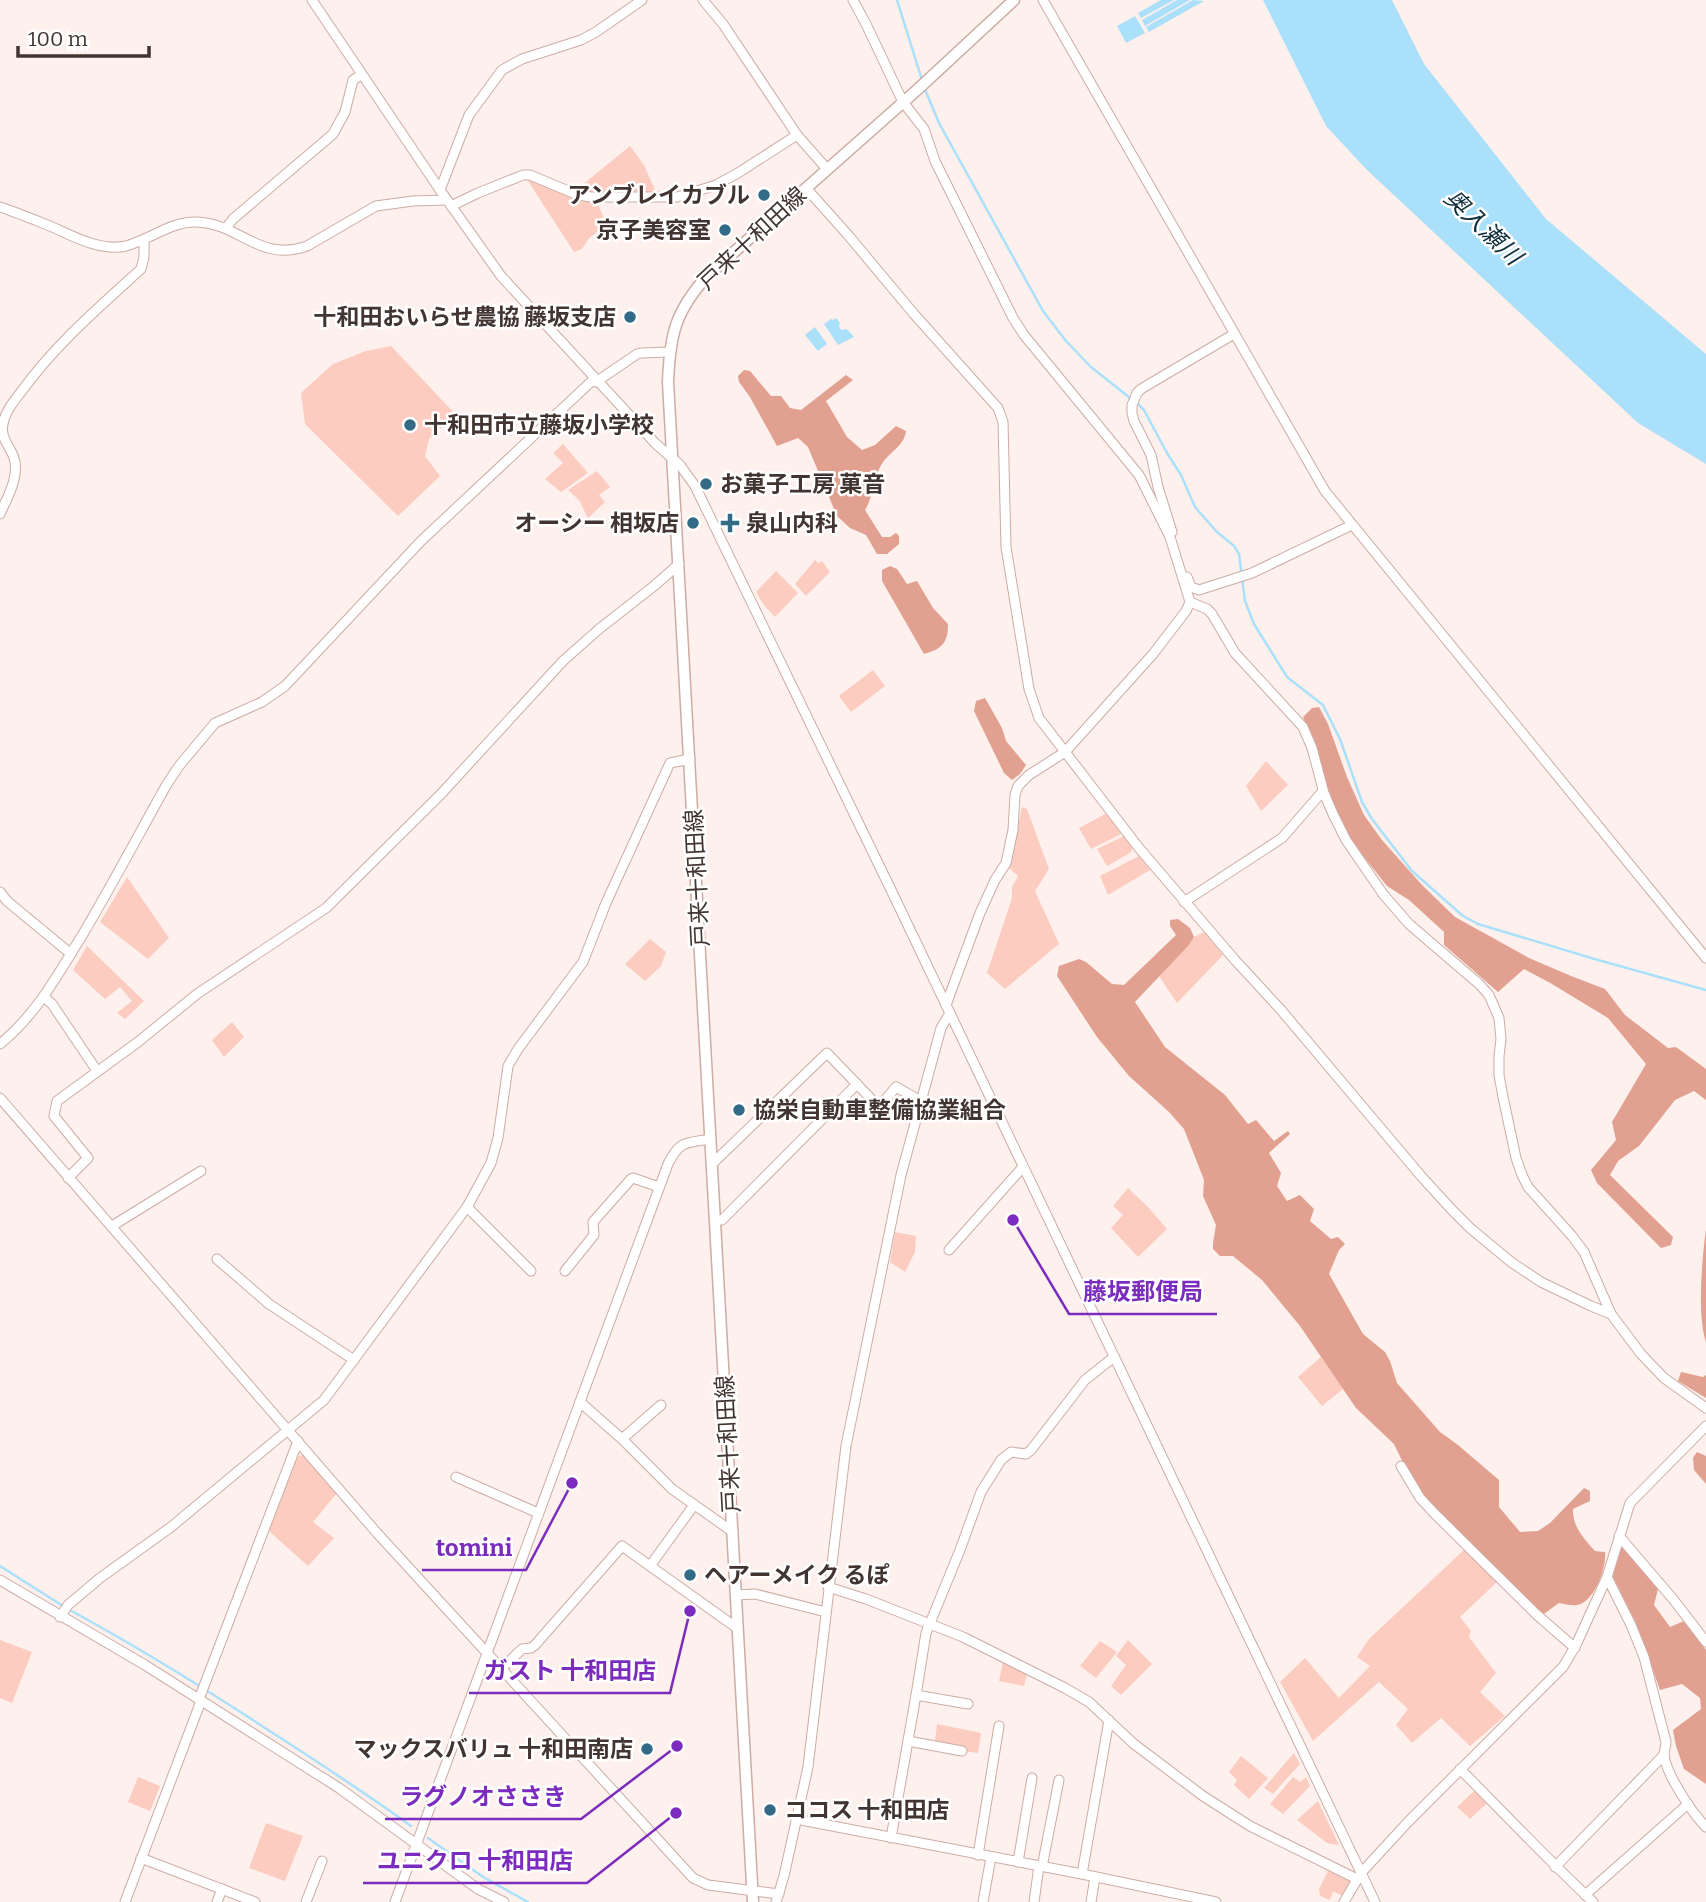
<svg xmlns="http://www.w3.org/2000/svg" width="1706" height="1902" viewBox="0 0 1706 1902" font-family="Bitter,'Noto Sans JP',serif">
<style>
.green{fill:#fdccc0}
.forest{fill:#e1a090}
.water{fill:#abe0fa}
.lines{fill:none;stroke-linecap:round;stroke-linejoin:round}
.stream{stroke:#abe0fa;stroke-width:2.5}
.minor-casing{stroke:#ccaca4;stroke-width:11}
.major-casing{stroke:#ccaca4;stroke-width:13}
.minor{stroke:#fff;stroke-width:9}
.major{stroke:#fff;stroke-width:10}
.poi-dot{fill:#336b86;stroke:#fff;stroke-width:2.5}
.labels{text-anchor:middle;stroke-width:5;stroke-linejoin:round;paint-order:stroke}
.poi-label{font-size:23px;font-weight:bold;fill:#423531;stroke:#fff;text-anchor:start}
.street-label{font-size:23px;fill:#423531;stroke:#fff}
.water-label{font-size:24px;font-style:italic;fill:#10303e;stroke:#fff}
.leader{fill:none;stroke:#7b2cbf;stroke-width:2.5}
.callout-dot{fill:#7b2cbf;stroke:#fff;stroke-width:2.5}
.callout-label{font-size:24px;text-anchor:middle;font-weight:bold;fill:#7b2cbf;stroke:#fff;stroke-width:5;stroke-linejoin:round;paint-order:stroke}
</style>
<rect width="100%" height="100%" fill="#fef0ec"/>
<g class="green">
<polygon points="630,146 644,165 656,192 585,193 576,190"/>
<polygon points="532,179 580,201 597,202 607,225 589,238 582,249 574,252 528,181"/>
<polygon points="391,346 456,415 429,439 425,456 440,476 398,516 305,424 301,393 333,364 366,351"/>
<polygon points="563,444 588,473 561,492 545,479 563,463 553,453"/>
<polygon points="597,471 610,487 599,495 605,502 588,518 579,500 568,490"/>
<polygon points="815,560 818,563 822,561 830,572 806,596 795,584"/>
<polygon points="776,571 798,593 775,617 763,604 756,592"/>
<polygon points="873,670 885,686 851,712 839,696"/>
<polygon points="1266,761 1288,785 1261,811 1246,786"/>
<polygon points="1022,807 1027,809 1049,869 1035,891 1059,944 1005,989 987,973 1012,898 1012,887 1018,876 1009,868"/>
<polygon points="1107,813 1121,834 1091,849 1079,828"/>
<polygon points="1124,836 1133,848 1130,853 1107,866 1097,849"/>
<polygon points="1139,856 1150,870 1108,895 1100,876"/>
<polygon points="127,877 169,938 148,959 100,922"/>
<polygon points="1204,932 1223,955 1177,1003 1159,976 1189,945 1194,937"/>
<polygon points="650,939 666,952 661,966 645,981 625,964"/>
<polygon points="87,946 144,1001 125,1019 117,1013 132,1001 120,987 105,999 73,970"/>
<polygon points="232,1022 244,1037 224,1057 212,1040"/>
<polygon points="1128,1188 1148,1207 1167,1229 1138,1257 1111,1228 1123,1215 1113,1206"/>
<polygon points="895,1232 916,1236 915,1252 905,1272 890,1262"/>
<polygon points="1321,1357 1343,1389 1322,1406 1298,1377"/>
<polygon points="304,1454 337,1493 313,1522 334,1538 308,1566 269,1531 297,1457"/>
<polygon points="1465,1549 1497,1582 1460,1617 1471,1631 1469,1637 1496,1673 1480,1692 1505,1716 1470,1746 1441,1718 1412,1743 1396,1725 1408,1709 1379,1682 1313,1741 1280,1682 1305,1658 1339,1698 1370,1666 1357,1657 1369,1639"/>
<polygon points="0,1640 32,1652 12,1703 0,1698"/>
<polygon points="1128,1640 1152,1664 1121,1695 1111,1686 1126,1665 1116,1656"/>
<polygon points="1100,1641 1117,1652 1096,1678 1080,1666"/>
<polygon points="1003,1662 1027,1673 1024,1686 999,1681"/>
<polygon points="937,1724 981,1733 978,1753 964,1751 964,1747 935,1741"/>
<polygon points="1294,1753 1300,1764 1273,1794 1264,1788"/>
<polygon points="1241,1756 1268,1778 1249,1799 1234,1785 1237,1780 1229,1772"/>
<polygon points="138,1777 160,1786 150,1811 128,1802"/>
<polygon points="1293,1777 1300,1782 1306,1777 1310,1786 1283,1814 1270,1804"/>
<polygon points="1474,1791 1487,1803 1470,1819 1457,1807"/>
<polygon points="1318,1801 1339,1845 1327,1843 1297,1820"/>
<polygon points="266,1823 303,1836 285,1881 249,1868"/>
<polygon points="1329,1869 1352,1880 1342,1896 1333,1891 1330,1900 1320,1896 1319,1889"/>
</g>
<g class="forest">
<path d="M744 370 750 371 771 396H781L790 408 801 410 846 375 853 380 826 401 847 437 862 450 875 445 896 426 906 431C904 446 891 451 883 462 873 476 874 496 865 510L882 537H890L896 533 899 536V544L887 554H877L866 535 850 528 837 516 808 447 798 438 777 446 750 397 739 382 738 376Z"/>
<path d="M890 566 897 569 907 584 917 581 933 608 948 624C948 643 942 649 924 654L882 581V570Z"/>
<polygon points="985,698 1002,728 1006,741 1026,765 1020,774 1012,780 1004,773 974,711 976,701"/>
<polygon points="1319,707 1328,724 1347,777 1364,815 1382,840 1422,885 1455,917 1529,958 1571,976 1605,989 1625,1015 1668,1048 1676,1047 1706,1069 1706,1100 1694,1091 1675,1100 1639,1146 1618,1161 1610,1175 1673,1237 1671,1245 1661,1248 1597,1183 1591,1170 1616,1140 1612,1122 1646,1064 1608,1018 1552,984 1524,969 1498,992 1444,945 1444,932 1409,900 1387,886 1345,833 1326,783 1319,755 1303,717 1312,708"/>
<path d="M1178 919 1190 928 1194 937 1189 945 1135 1002 1165 1047 1225 1095 1248 1124 1256 1120 1274 1141 1288 1131 1290 1134 1269 1153 1281 1173 1277 1186 1287 1201 1300 1195 1314 1209 1310 1221 1331 1239 1338 1237 1345 1244 1339 1250 1329 1274 1363 1334 1385 1352 1390 1361 1397 1383 1440 1432 1458 1445 1499 1480V1507L1520 1532 1538 1531 1550 1523 1584 1488 1590 1491V1501L1573 1509C1572 1526 1584 1539 1595 1551L1605 1552C1607 1567 1594 1603 1577 1605 1572 1606 1564 1604 1559 1603L1541 1616 1438 1515 1414 1485 1394 1444 1356 1408 1300 1326 1262 1280 1233 1256H1220L1213 1249V1243L1216 1225 1203 1196 1204 1180 1184 1129 1169 1112 1129 1076 1097 1037 1057 976 1059 966 1079 959 1086 962 1112 984 1124 985 1176 935 1170 926V920Z"/>
<path d="M1706 1230V1342C1697 1318 1702 1256 1706 1230Z"/>
<polygon points="1681,1372 1703,1377 1706,1375 1706,1398 1678,1381"/>
<polygon points="1697,1452 1706,1456 1706,1484 1694,1470 1693,1458"/>
<polygon points="1623,1546 1658,1589 1654,1605 1670,1627 1684,1621 1706,1650 1706,1784 1684,1769 1676,1746 1673,1730 1701,1709 1700,1698 1682,1684 1660,1690 1636,1623 1613,1577 1619,1551"/>
</g>
<g class="water">
<polygon points="1161,0 1174,0 1141,18 1138,13"/>
<polygon points="1177,0 1190,0 1145,26 1142,20"/>
<polygon points="1193,0 1204,1 1149,32 1146,27"/>
<polygon points="1263,0 1392,0 1424,64 1546,219 1706,354 1706,464 1638,423 1367,170 1326,126"/>
<polygon points="1135,16 1145,33 1126,43 1117,26"/>
<polygon points="836,318 840,323 839,326 841,330 847,329 854,337 838,345 824,324 831,319 833,320"/>
<polygon points="815,327 827,344 818,351 805,335"/>
</g>
<g class="lines">
<g class="stream">
<polyline points="897,0 922,80"/>
<polyline points="924,87 939,123 1043,311 1066,341 1091,367 1130,398"/>
<polyline points="1136,402 1144,410 1167,453 1181,475 1195,507 1216,531 1234,546 1239,554 1245,601 1254,624 1287,677 1323,705 1340,739 1362,802 1372,819 1412,871 1463,916 1478,924 1598,960 1706,990"/>
<polyline points="0,1566 63,1606"/>
<path d="M68 1609C136 1646 201 1686 265 1728 315 1760 364 1792 411 1826"/>
<polyline points="428,1838 483,1877 528,1902"/>
</g>
<g class="minor-casing">
<g id="minor">
<polyline points="312,0 440,190 501,276 656,444 680,465 695,486 893,894 1375,1902"/>
<polyline points="703,0 723,24 797,135 827,169"/>
<polyline points="853,0 866,24 903,102 924,129 935,161 1013,318 1024,335 1139,475 1170,537 1190,602 1186,611 1153,654 1065,752 1029,775 1018,786 1015,795 1013,830 1006,863 995,880 980,913 946,1005"/>
<polyline points="1043,0 1325,491 1706,958"/>
<polyline points="806,188 848,235 914,314 998,408 1003,422 1006,547 1029,689 1039,718 1139,848 1235,960 1281,1010 1421,1176 1452,1210 1470,1228 1511,1262 1541,1282 1591,1306 1611,1314"/>
<polyline points="440,190 469,115 502,70 522,59 581,40 596,32 642,0"/>
<polyline points="451,206 478,193 523,175 530,175 578,195 591,197 677,197 697,191 716,185 738,173 797,135"/>
<path d="M0 207C15 212 30 218 45 224 70 234 98 252 126 246 149 240 172 221 196 222 240 223 259 263 307 246L376 206 413 201 447 200"/>
<polyline points="226,228 233,219 333,134 345,112 353,80 361,75"/>
<polyline points="596,382 637,354 641,353 669,352"/>
<path d="M0 514C7 498 20 476 14 458 10 446 0 438 3 424 5 412 14 401 21 392 55 345 98 308 141 269L144 257V240"/>
<polyline points="1172,532 1158,487 1151,455 1134,421 1132,413 1132,405 1137,393 1141,389 1234,334"/>
<polyline points="1187,577 1191,587 1199,590 1252,573 1352,525"/>
<polyline points="1190,602 1207,609 1212,614 1235,653 1303,727 1312,748 1324,793 1333,814 1346,840 1383,894 1409,924 1479,984 1489,995 1499,1018 1501,1039 1499,1056 1499,1075 1503,1097 1516,1158 1522,1175 1528,1187 1572,1236 1584,1252 1611,1314 1641,1354 1664,1378 1706,1408"/>
<polyline points="0,892 7,901 71,954"/>
<polyline points="1184,902 1282,838 1323,791"/>
<polyline points="44,997 52,1004 97,1071"/>
<path d="M0 1044C37 1014 58 974 83 934 112 885 139 834 167 784L179 766 215 723 262 702 285 686 421 541 594 379"/>
<polyline points="0,1098 377,1533 693,1878 708,1885 779,1894"/>
<polyline points="712,1164 827,1053 879,1107 896,1087 921,1101"/>
<polyline points="68,1178 88,1158 54,1116 57,1101 138,1042 197,994 326,908 441,794 563,661 599,629 654,586 679,564"/>
<polyline points="467,1207 531,1271"/>
<polyline points="716,1220 722,1220 857,1084"/>
<polyline points="112,1226 201,1171"/>
<polyline points="949,1250 1023,1167"/>
<polyline points="217,1259 269,1304 354,1360"/>
<polyline points="565,1271 594,1235 593,1222 631,1179 633,1178 659,1187"/>
<polyline points="580,1402 622,1439 672,1489 733,1532"/>
<polyline points="622,1439 661,1405"/>
<polyline points="1401,1466 1420,1498 1434,1513 1536,1614 1575,1648"/>
<polyline points="456,1477 538,1513"/>
<polyline points="1619,1536 1673,1599 1706,1642"/>
<polyline points="650,1566 694,1505"/>
<path d="M1607 1577 1631 1625 1644 1657 1666 1742C1666 1745 1665 1749 1664 1753 1664 1772 1693 1814 1706 1827"/>
<polyline points="0,1580 145,1665 339,1788 478,1889 504,1902"/>
<polyline points="828,1587 866,1599 963,1637 1065,1688 1089,1702 1134,1744 1203,1796 1250,1826 1357,1879"/>
<polyline points="736,1595 755,1594 826,1612"/>
<polyline points="60,1617 68,1605 100,1578 171,1527 324,1400 467,1207 491,1163 498,1138 508,1066 518,1049 583,962 606,903 670,763 690,759"/>
<polyline points="502,1668 522,1649 531,1648 535,1645 622,1546 737,1628"/>
<polyline points="916,1695 968,1704"/>
<polyline points="199,1699 298,1441"/>
<polyline points="908,1741 962,1751"/>
<path d="M1460 1769C1505 1814 1547 1859 1593 1902"/>
<polyline points="796,1819 1082,1874 1216,1902"/>
<polyline points="891,1838 916,1695 926,1633 960,1550 981,1492 1001,1460 1011,1452 1026,1454 1031,1450 1085,1380 1114,1357"/>
<polyline points="978,1855 999,1726"/>
<polyline points="141,1858 255,1902"/>
<polyline points="1018,1862 1032,1778"/>
<polyline points="1042,1867 1059,1780"/>
<polyline points="1555,1867 1664,1755"/>
<polyline points="1082,1874 1109,1720"/>
<polyline points="1585,1895 1688,1804"/>
<polyline points="125,1902 201,1701"/>
<polyline points="217,1902 222,1889"/>
<polyline points="306,1902 322,1861"/>
<path d="M395 1902 668 1164C680 1140 686 1143 711 1139"/>
<polyline points="776,1902 784,1876 808,1767 846,1446 901,1175 941,1028 950,1013"/>
<polyline points="983,1902 991,1857"/>
<polyline points="1034,1902 1039,1866"/>
<polyline points="1091,1902 1095,1877"/>
<polyline points="1344,1902 1361,1873 1407,1823 1563,1667 1576,1645 1607,1577 1630,1503 1706,1426"/>
</g>
</g>
<g class="major-casing">
<path id="major" d="M753 1902 668 382C670 334 675 312 707 276L917 90 1014 0"/>
</g>
<use href="#minor" class="minor"/>
<use href="#major" class="major"/>
</g>
<g class="poi-dot">
<circle cx="764" cy="195" r="7"/>
<circle cx="725" cy="230" r="7"/>
<circle cx="630" cy="317" r="7"/>
<circle cx="410" cy="425" r="7"/>
<circle cx="706" cy="484" r="7"/>
<circle cx="693" cy="523" r="7"/>
<path d="M726.5 512.5h7v7h7v7h-7v7h-7v-7h-7v-7h7z"/>
<circle cx="739" cy="1110" r="7"/>
<circle cx="690" cy="1575" r="7"/>
<circle cx="647" cy="1749" r="7"/>
<circle cx="770" cy="1810" r="7"/>
</g>
<g class="labels">
<g class="poi-label">
<text x="750" y="203" text-anchor="end">アンブレイカブル</text>
<text x="711" y="238" text-anchor="end">京子美容室</text>
<text x="616" y="325" text-anchor="end">十和田おいらせ農協 藤坂支店</text>
<text x="424" y="433">十和田市立藤坂小学校</text>
<text x="720" y="492">お菓子工房 菓音</text>
<text x="679" y="531" text-anchor="end">オーシー 相坂店</text>
<text x="746" y="531">泉山内科</text>
<text x="753" y="1118">協栄自動車整備協業組合</text>
<text x="704" y="1583">ヘアーメイク るぽ</text>
<text x="633" y="1757" text-anchor="end">マックスバリュ 十和田南店</text>
<text x="784" y="1818">ココス 十和田店</text>
</g>
<g class="street-label">
<text transform="translate(752 238) rotate(-43)" y="8">戸来十和田線</text>
<text transform="translate(697 878) rotate(-93)" y="8">戸来十和田線</text>
<text transform="translate(728 1444) rotate(-93)" y="8">戸来十和田線</text>
</g>
<g class="water-label">
<text transform="translate(1483 227) rotate(44)" y="8">奥入瀬川</text>
</g>
</g>
<path class="leader" d="M1013 1220L1069 1314H1217M572 1483L526 1570H422M690 1611L670 1693H469M677 1746L581 1819H385M676 1813L587 1883H363"/>
<g class="callout-dot">
<circle cx="1013" cy="1220" r="7"/>
<circle cx="572" cy="1483" r="7"/>
<circle cx="690" cy="1611" r="7"/>
<circle cx="677" cy="1746" r="7"/>
<circle cx="676" cy="1813" r="7"/>
</g>
<g class="callout-label">
<text x="1143" y="1300">藤坂郵便局</text>
<text x="474" y="1556">tomini</text>
<text x="570" y="1679">ガスト 十和田店</text>
<text x="483" y="1805">ラグノオささき</text>
<text x="475" y="1869">ユニクロ 十和田店</text>
</g>
<path d="M18 46v10h131v-10" fill="none" stroke="#423531" stroke-width="3.5"/>
<text x="28" y="46" font-size="21" fill="#423531" stroke="#ffffff" stroke-width="5" paint-order="stroke">100 m</text>
</svg>
